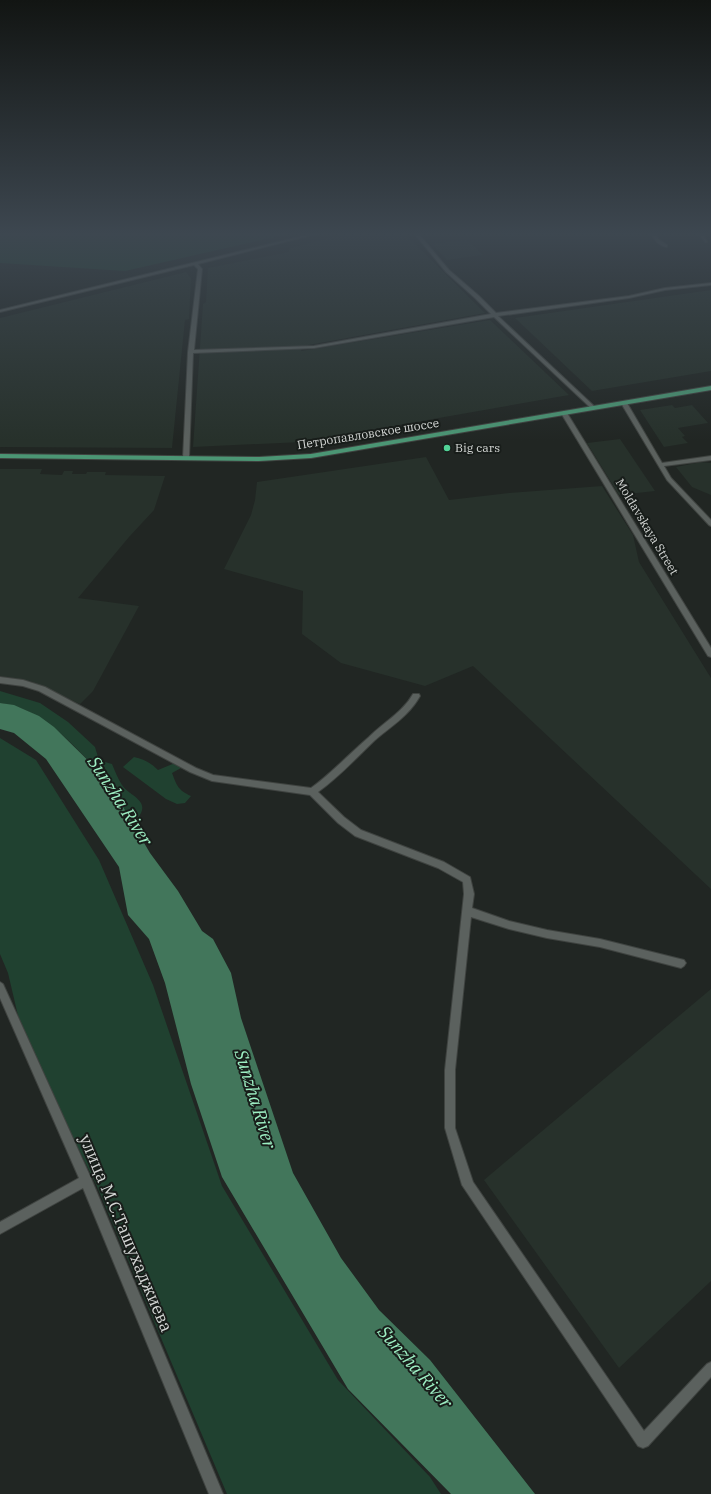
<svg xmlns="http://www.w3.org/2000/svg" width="711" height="1494" viewBox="0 0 711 1494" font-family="'IBM Plex Serif',serif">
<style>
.built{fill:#27312b}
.green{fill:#204130}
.water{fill:#42765b}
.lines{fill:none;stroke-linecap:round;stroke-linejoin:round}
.street-casing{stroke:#3f4340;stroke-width:2}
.primary-casing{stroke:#3f4340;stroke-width:2}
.street{fill:#5b615e;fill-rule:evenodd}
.primary{fill:#4b9674;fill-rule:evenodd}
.poi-dot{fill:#52d397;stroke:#181d1a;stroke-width:1.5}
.labels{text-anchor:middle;stroke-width:4;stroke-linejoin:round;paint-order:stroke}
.far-street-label{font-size:12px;fill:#d4d7d5;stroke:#181d1a}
.far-poi-label{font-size:12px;fill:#d4d7d5;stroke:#181d1a;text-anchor:start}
.near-street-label{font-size:17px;fill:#d4d7d5;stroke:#181d1a}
.near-water-label{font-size:18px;font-style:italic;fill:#9defc3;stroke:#181d1a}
</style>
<rect width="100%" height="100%" fill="#212623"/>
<g class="built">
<polygon points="350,232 403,232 485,313 303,346 301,351 490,320 569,395 302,442 193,447 203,304 206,302 208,268 289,252 288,249"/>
<polygon points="467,240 483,255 447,260 432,244"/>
<polygon points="186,272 191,278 189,319 185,320 172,448 0,447 0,318"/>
<polygon points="711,290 711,371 592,391 515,318"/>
<polygon points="672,405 675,408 692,405 708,423 678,428 685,436 682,437 688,443 664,447 640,410"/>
<polygon points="620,439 622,442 655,491 619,495 587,443"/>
<polygon points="426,457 449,500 509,493 602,486 633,535 639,562 711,678 711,889 473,666 425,686 341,663 302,634 303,591 224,569 251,515 255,500 257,482"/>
<polygon points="701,462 711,463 711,495 692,487 676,467"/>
<polygon points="0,469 42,469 40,474 62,475 64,471 73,471 72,474 86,474 87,472 106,472 105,475 165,476 154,510 129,537 78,598 139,606 93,691 80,704 30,681 0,676"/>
<polygon points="711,989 711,1281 619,1368 484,1180"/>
</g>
<g class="green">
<polygon points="0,232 297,232 125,271 0,263"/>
<path d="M0 691 40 703 68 722 95 747 98 757 90 762C64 736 39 708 0 703Z"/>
<polygon points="0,738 36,760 99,860 153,985 222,1186 338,1380 430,1477 441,1494 227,1494 96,1184 24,1041 8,973 0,954"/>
<path d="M134 757C144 759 151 763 158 770L175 763 181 768 172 773C177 786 178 790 191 796L185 803 177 804 166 799 123 767Z"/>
<path d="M105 762 112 764C115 771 118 779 122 785 129 796 153 801 137 819H128L98 773 99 764Z"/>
</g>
<polygon class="water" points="0,703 14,705 39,716 54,727 106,778 150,853 178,891 202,931 213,939 231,973 241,1018 293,1173 341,1258 379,1310 430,1360 535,1494 451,1494 348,1389 222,1177 191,1084 165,983 149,939 128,915 119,867 46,759 14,733 0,729"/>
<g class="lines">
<g class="street-casing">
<g id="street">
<polygon points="319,232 324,232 198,264 202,269 194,350 314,346 491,314 475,298 446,272 413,232 417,232 449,270 479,296 496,313 629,296 665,288 711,283 711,285 665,290 629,298 498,316 595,407 596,408 593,410 494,317 314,348 193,353 189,458 186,460 183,458 188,352 198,269 194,265 0,312 0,310"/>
<path d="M650 232H654L658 239 667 245V247C659 246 654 240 650 232Z"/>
<polygon points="698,232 702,232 707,242 705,242"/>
<polygon points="622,402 627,403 662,463 711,456 711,460 664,466 671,478 711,520 711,526 709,525 667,480 621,403"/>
<polygon points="564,411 567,413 711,648 711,657 708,656 561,413"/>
<path d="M0 677 23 680 45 687 196 768 213 775 311 788C332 773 349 754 369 737 384 722 403 712 413 694H419L420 696C409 716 391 726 374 741 356 758 339 777 318 792L344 817 361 830 444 862 470 877 474 894 472 908 509 921 547 930 600 939 684 960 686 963 684 966 681 968 600 947 547 938 509 929 471 917 455 1070V1128L473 1182 644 1431 707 1364 711 1362V1377L648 1446 643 1448 638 1446 462 1185 445 1128V1070L464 894 463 882 438 868 355 836 338 823 310 795 212 781 190 772 39 691 23 686 0 683Z"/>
<polygon points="0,982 3,984 90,1176 223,1494 209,1494 83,1188 0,1234 0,1222 79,1178 0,998"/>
</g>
</g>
<g class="primary-casing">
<polygon id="primary" points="711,386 711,390 311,458 259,461 0,458 0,454 259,457 311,454"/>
</g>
<use href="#street" class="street"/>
<use href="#primary" class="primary"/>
</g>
<linearGradient id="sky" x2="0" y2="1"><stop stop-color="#121513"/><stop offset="0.53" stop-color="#3d4750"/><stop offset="1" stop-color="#3d4750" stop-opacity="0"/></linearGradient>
<rect width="711" height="441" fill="url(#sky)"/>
<circle class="poi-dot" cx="447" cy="448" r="4"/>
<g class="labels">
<g class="far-street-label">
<text transform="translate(368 434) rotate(-9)" y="4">Петропавловское шоссе</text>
<text transform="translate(647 527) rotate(59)" y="4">Moldavskaya Street</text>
</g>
<g class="far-poi-label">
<text x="455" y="452">Big cars</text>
</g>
<g class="near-street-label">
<text transform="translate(126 1233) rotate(67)" y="6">улица М.С.Ташухаджиева</text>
</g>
<g class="near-water-label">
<text transform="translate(120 801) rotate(57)" y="6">Sunzha River</text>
<text transform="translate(255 1099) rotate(73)" y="6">Sunzha River</text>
<text transform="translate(415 1367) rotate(49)" y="6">Sunzha River</text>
</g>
</g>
</svg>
